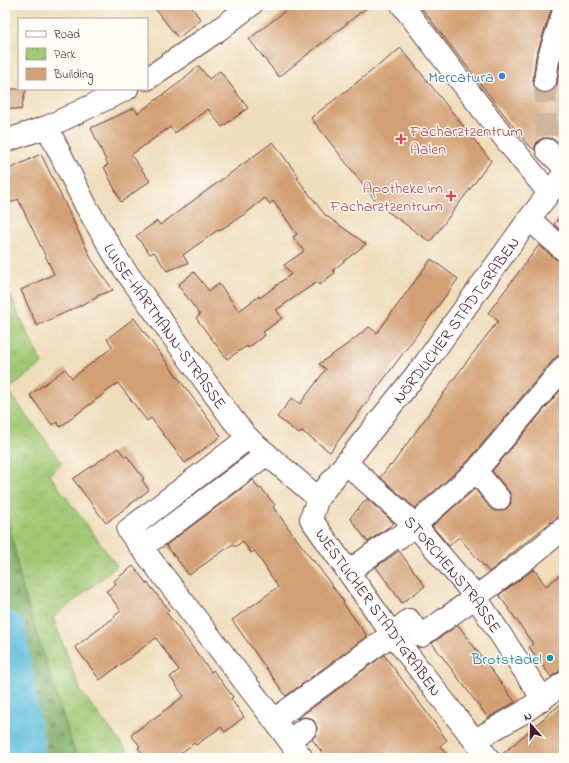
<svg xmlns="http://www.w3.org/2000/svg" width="569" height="763" viewBox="0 0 569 763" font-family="'Indie Flower',sans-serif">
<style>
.forest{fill:url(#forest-firs);stroke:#656648}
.park{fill:url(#park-crowns);stroke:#757450}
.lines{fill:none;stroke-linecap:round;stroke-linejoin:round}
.river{stroke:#5cbbda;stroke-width:41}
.building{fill:#d3a074}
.minor-tunnel{stroke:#ceb79e;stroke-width:22;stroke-dasharray:22 11;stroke-linecap:butt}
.minor-casing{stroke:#633c41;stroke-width:24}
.minor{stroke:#fff;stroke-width:22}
.shop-dot{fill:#3f7fe0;stroke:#fdfcf7;stroke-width:1.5}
.health-dot{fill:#e0444e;stroke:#fdfcf7;stroke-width:1.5}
.culture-dot{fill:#0f9aa8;stroke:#fdfcf7;stroke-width:1.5}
.labels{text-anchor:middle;stroke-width:3;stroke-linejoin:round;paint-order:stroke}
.shop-label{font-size:16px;fill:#366cbe;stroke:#fdfcf7;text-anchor:end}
.health-label{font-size:16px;fill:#be3a42;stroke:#fdfcf7;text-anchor:start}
.street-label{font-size:16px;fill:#4a1f2b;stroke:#fdfcf7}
.culture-label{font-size:16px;fill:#0d838f;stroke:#fdfcf7;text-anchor:end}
</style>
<defs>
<pattern id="forest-firs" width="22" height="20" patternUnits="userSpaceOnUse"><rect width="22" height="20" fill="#80ad66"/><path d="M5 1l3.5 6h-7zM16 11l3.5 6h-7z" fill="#6b8c54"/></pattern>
<pattern id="park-crowns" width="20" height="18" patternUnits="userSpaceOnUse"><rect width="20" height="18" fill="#a0c974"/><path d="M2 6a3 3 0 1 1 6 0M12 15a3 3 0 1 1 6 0" fill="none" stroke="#8bac65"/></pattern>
</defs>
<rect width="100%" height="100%" fill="#fdfcf7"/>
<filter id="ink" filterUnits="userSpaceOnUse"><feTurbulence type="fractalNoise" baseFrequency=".025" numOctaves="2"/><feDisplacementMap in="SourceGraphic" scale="8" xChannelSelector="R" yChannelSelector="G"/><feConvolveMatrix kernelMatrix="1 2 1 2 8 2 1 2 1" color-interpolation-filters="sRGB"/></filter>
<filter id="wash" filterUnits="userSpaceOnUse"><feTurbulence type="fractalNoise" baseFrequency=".012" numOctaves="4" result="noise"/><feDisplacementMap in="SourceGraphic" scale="16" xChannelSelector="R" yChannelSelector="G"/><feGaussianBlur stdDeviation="0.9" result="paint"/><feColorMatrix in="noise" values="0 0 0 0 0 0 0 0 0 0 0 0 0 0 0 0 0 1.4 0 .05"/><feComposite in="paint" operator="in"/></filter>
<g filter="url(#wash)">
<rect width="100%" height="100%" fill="#efddbb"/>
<polygon class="forest" points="5,503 23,590 72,744 77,758 20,758 5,662"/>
<g class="park">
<polygon points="5,284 42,364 8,390 62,463 49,474 117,566 53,618 81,692 133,758 78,758 72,744 23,590 5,503"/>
<polygon points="5,671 19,758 5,758"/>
</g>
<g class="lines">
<polyline class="river" points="5,631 26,758"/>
</g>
<g id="blocks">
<g class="building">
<polygon points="152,5 190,5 201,20 178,38"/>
<polygon points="293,5 370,5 279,77 249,39"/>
<polygon points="419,5 553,5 536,56 533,80 534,86 538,91 543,93 549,93 555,89 557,83 560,63 564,51 564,133 557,142 551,138 543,138 538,141 535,146 535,150 527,144"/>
<polygon points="401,48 491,161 430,242 380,206 311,118"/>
<polygon points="199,66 209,79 220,71 248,108 222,127 208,109 175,133 170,127 131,155 150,181 121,202 104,167 108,165 91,128 134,108 138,113 186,78 185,77"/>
<polygon points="5,89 26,89 21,110 5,108"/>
<polygon points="273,142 299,177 297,178 325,215 366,244 333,270 335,273 319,285 317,282 276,310 282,318 263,332 265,335 248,348 247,346 227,359 196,318 200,315 178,285 194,272 209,291 219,284 239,311 259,296 260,298 291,274 284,265 304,251 293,237 297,234 273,201 270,204 265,198 249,211 219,231 218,230 183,255 188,263 167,271 154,252 150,254 136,236 157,221 160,225"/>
<polygon points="41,154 92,260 113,290 97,296 98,297 37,326 21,290 54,274 18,199 5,206 5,171"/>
<polygon points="564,211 564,233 554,224"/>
<polygon points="539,245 556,259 564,262 564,355 559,355 554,359 467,462 415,508 380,477 390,465 391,466 464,365 498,321 488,313"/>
<polygon points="431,259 458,279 330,452 302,431 299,434 277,417 292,398 300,404 326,369 319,364 349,343 369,327 377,333"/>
<polygon points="134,318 221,436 185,463 151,418 147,421 118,383 60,427 57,422 52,425 30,395 65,369 72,378 113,347 107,339"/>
<polygon points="564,386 564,514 556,518 489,572 459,537 449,546 432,526 475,489 489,507 494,511 501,511 507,508 511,503 511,497 509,491 492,471"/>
<polygon points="118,448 125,457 127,456 144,479 142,480 149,490 106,523 73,479"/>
<polygon points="253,480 259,489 261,488 275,505 273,507 313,561 314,561 344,602 343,603 367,636 286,696 232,620 278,587 255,551 251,553 243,541 235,547 233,544 189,575 166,545"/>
<polygon points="367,499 394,523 368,542 350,518"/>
<polygon points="399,551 425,586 402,603 376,567"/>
<polygon points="133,566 147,584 148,583 169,610 166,612 211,672 213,670 233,697 231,699 244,717 225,732 221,727 196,745 194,743 174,758 146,758 138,748 140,746 131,735 184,696 170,677 179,670 156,638 100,680 75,647 115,617 114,616 121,611 106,591 116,584 114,581"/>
<polygon points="534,569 546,586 564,572 564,668 551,677 529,647 533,644 499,595"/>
<polygon points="458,625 515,702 488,718 432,643"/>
<polygon points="384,655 447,740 440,746 449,758 326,758 312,739 316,735 317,728 315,722 311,718 304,717 297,719"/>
<polygon points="564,701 564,758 500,758 500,756"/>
</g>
</g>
</g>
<g filter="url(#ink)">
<use href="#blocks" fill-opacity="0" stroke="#633c41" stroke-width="1"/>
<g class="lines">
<polyline class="minor-tunnel" points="545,81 547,150"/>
<g class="minor-casing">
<g id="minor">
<polyline points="402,5 510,145 549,193"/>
<polyline points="147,79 217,31 251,5"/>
<polyline points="545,81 548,60 564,11"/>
<path id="s1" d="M47 127 86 206 119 262 233 420 248 438 318 498"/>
<polyline points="5,141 47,127 127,89"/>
<polyline points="547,150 564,167"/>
<polyline points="529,219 564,250"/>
<polyline points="248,438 128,530 274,720 302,758"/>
<path id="s2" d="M346 463 415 525 475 596 543 699"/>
<polyline points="476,471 499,499"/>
<polyline points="140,546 155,538 267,454"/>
<polyline points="348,572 393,539 398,538 415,525 476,471 564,367"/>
<path d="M274 720 392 634 409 620 421 636C470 601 519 567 564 528"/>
<polyline points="289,740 305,729"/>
<polyline points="475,740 524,712 564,683"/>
<path id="s3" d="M488 758 392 634 311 519 318 498 426 362 529 219 564 174"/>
</g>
</g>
<use href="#minor" class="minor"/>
</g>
</g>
<circle class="shop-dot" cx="502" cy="76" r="4"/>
<g class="health-dot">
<path d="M399 133h4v4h4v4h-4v4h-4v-4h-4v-4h4z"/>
<path d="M449 190h4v4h4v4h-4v4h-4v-4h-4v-4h4z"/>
</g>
<circle class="culture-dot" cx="550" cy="658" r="4"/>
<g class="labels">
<g class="shop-label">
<text x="494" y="82">Mercatura</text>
</g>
<g class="health-label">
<text x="410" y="136">Facharztzentrum<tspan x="410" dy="18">Aalen</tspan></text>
<text x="443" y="193" text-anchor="end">Apotheke im<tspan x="443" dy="18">Facharztzentrum</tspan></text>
</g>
<g class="street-label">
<text dy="6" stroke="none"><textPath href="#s3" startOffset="545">NÖRDLICHER STADTGRABEN</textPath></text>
<text dy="6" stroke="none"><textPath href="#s1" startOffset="232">LUISE-HARTMANN-STRASSE</textPath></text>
<text dy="6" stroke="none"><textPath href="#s2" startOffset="155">STORCHENSTRASSE</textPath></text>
<text transform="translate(379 612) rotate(54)" y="6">WESTLICHER STADTGRABEN</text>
</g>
<g class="culture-label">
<text x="542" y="664">Brotstadel</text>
</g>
</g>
<rect width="569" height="763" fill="none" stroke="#fdfcf7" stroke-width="20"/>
<rect x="18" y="18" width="130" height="72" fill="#fdfcf7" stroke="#b5a4a5"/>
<rect x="26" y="31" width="20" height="6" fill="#ffffff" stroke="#b5a4a5"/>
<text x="54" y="38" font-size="12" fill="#4a1f2b">Road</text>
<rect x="26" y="48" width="20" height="12" fill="url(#park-crowns)" stroke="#b5a4a5"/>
<text x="54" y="58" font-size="12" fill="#4a1f2b">Park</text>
<rect x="26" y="68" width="20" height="12" fill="#d3a074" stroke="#b5a4a5"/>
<text x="54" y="78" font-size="12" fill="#4a1f2b">Building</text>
<g transform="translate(531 725) rotate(340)" stroke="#fdfcf7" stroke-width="3" paint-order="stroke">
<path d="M0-3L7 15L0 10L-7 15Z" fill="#4a1f2b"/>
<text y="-6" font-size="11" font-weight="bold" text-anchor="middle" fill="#4a1f2b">N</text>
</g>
</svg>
